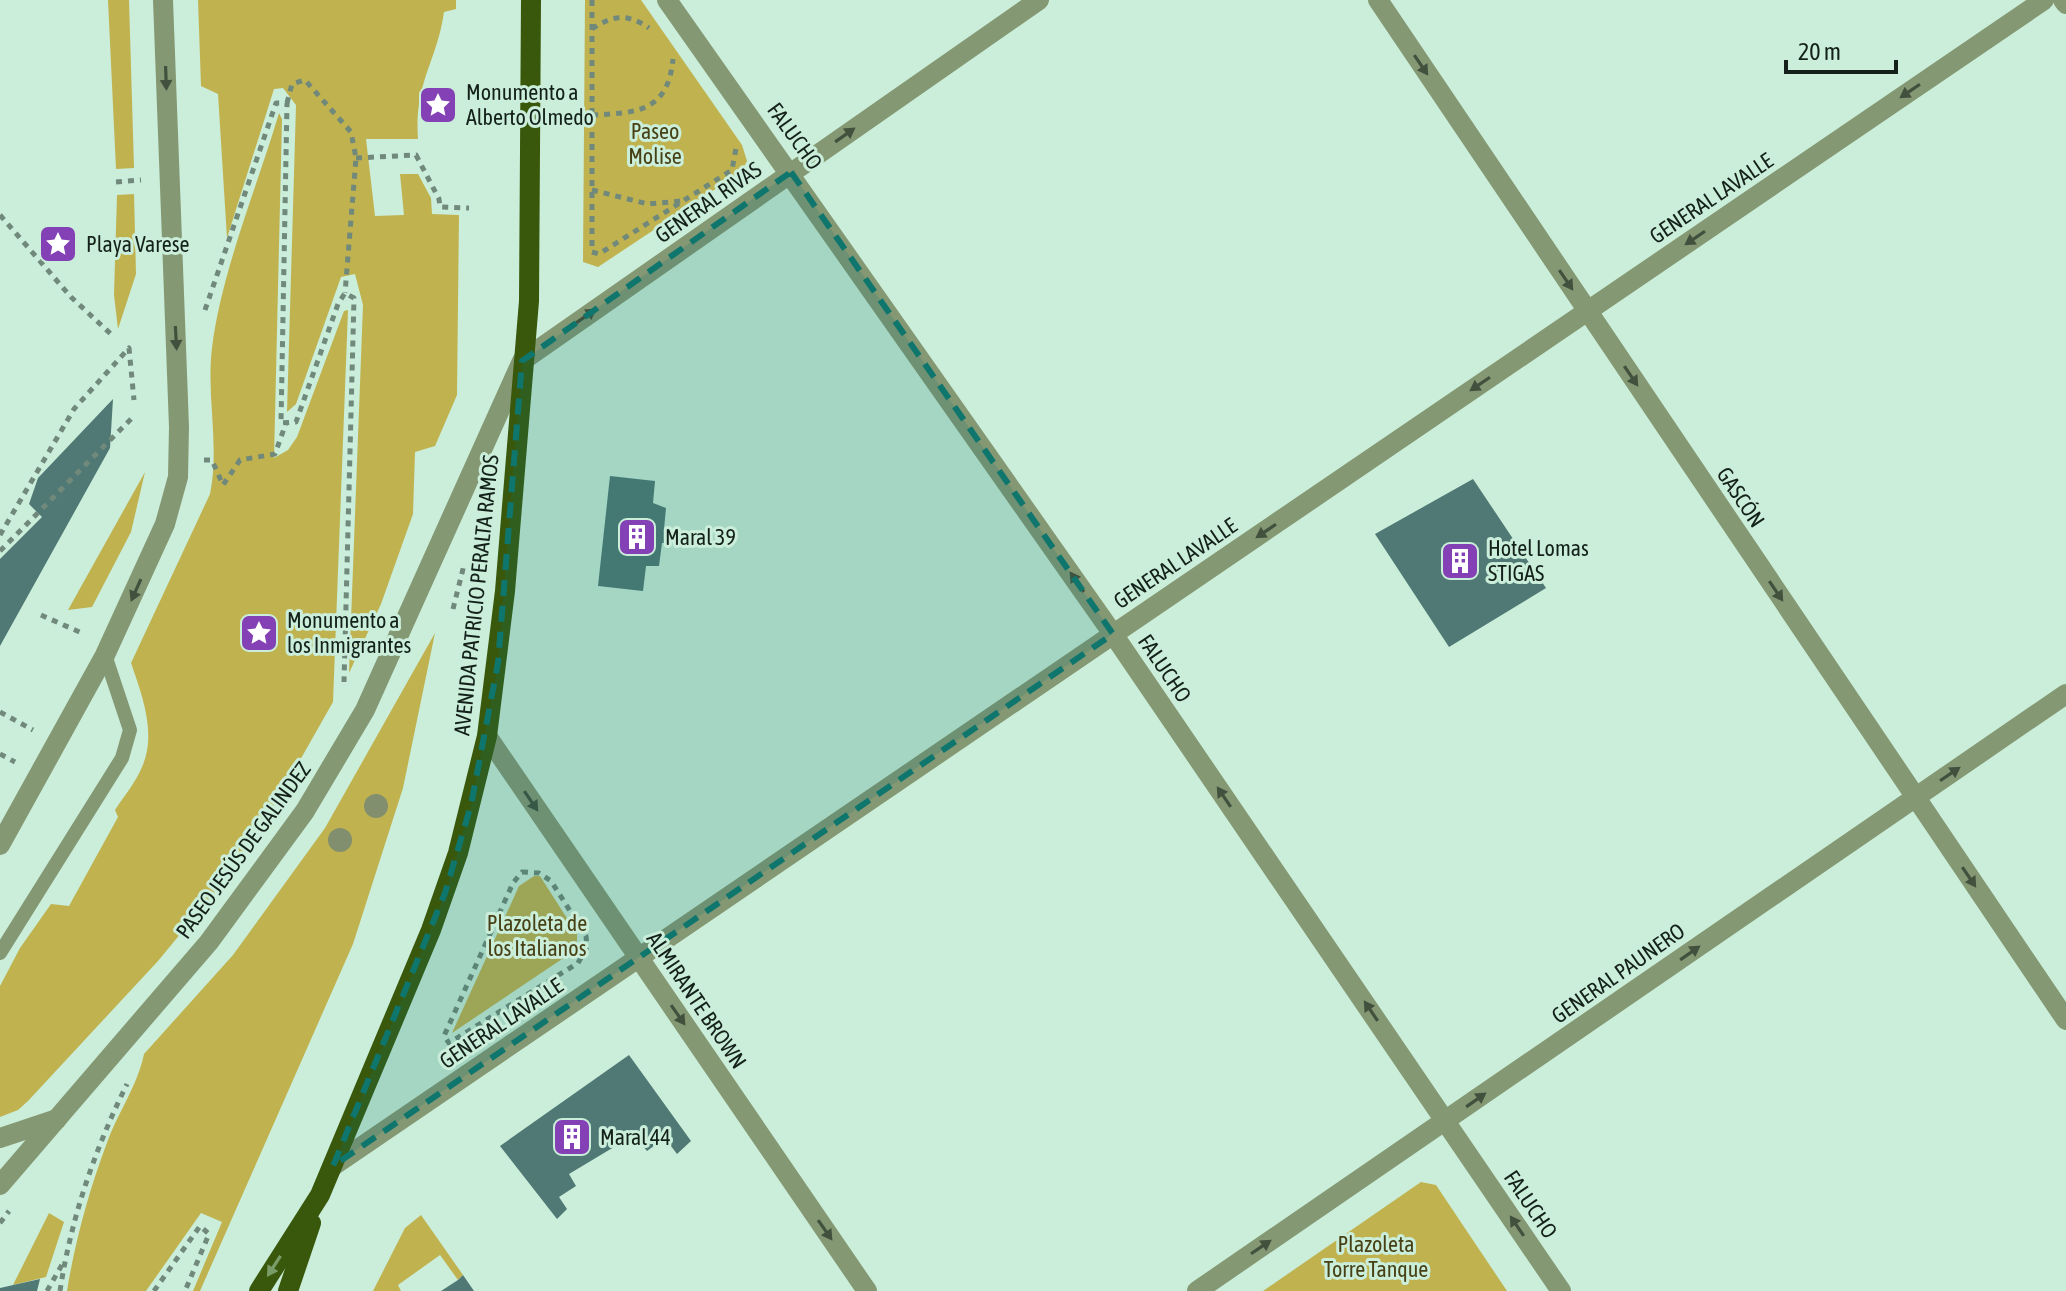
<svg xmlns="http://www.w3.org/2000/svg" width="2066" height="1291" viewBox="0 0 2066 1291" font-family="'Asap Condensed',sans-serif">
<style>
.green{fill:#c1b250}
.building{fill:#507975}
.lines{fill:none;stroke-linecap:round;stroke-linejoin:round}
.path{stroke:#70897b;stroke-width:5;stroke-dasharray:6 6;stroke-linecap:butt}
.lane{stroke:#859874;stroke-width:14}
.street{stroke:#859874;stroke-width:20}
.primary{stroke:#39580c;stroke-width:20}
.tree{fill:#828f6e}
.oneway{fill:#41513e}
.oneway2{fill:#7a9c68}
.marked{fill:#0f766e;fill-opacity:0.2;stroke:#0f766e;stroke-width:6;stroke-dasharray:16 10;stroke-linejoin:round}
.labels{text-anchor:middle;stroke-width:6;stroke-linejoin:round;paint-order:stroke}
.poi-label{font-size:22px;fill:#14211a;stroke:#caeed9;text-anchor:start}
.park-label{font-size:22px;fill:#484116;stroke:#caeed9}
.street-label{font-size:22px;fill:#14211a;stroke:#caeed9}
</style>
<rect width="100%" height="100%" fill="#caeed9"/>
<g class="green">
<polygon points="108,0 129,0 134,168 116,169"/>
<path d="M198 0H456V9L444 12C437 62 414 82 418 139H366L375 216 404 215 400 174H418L431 198 432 214 459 215 457 395 435 446 415 452 413 514 381 604 349 673 363 305 355 274 341 277 296 404 287 412 296 105 283 88 274 89 227 238 218 94 201 86Z"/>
<polygon points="585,0 641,0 742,145 747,161 741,172 598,267 583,262"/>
<path d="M279 113 282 119 274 458 288 450 297 437 344 311 348 310 333 702 270 813 214 893 158 961 28 1101 18 1110 0 1117V986L20 948 51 904 69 906 118 817 115 810C124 796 136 782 142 767 157 734 142 695 131 663L210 494C220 445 206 397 212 348 221 273 257 187 279 113Z"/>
<polygon points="134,194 136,274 118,329 114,295 117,195"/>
<polygon points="145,472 131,532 92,607 68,610"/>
<path d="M435 633 403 788 353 944 200 1291H193L222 1222 201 1213 146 1291H67C75 1241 90 1187 108 1140 119 1111 138 1084 144 1054L233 955 325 828Z"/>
<polygon points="534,876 540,876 577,934 577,949 452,1033 519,886"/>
<polygon points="1421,1182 1436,1185 1507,1291 1263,1291"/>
<polygon points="49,1213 64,1222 46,1277 13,1285"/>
<polygon points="421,1215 463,1275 458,1280 440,1255 398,1285 401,1291 373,1291 405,1228"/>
</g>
<g class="building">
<polygon points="113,399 110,448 0,646 0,559 42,517 29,504 38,478"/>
<polygon points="610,476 655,481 653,503 666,508 664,529 672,530 671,543 662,543 659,566 646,566 643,591 598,586"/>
<polygon points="1473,479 1546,588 1449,647 1375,534"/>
<polygon points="629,1055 691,1141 677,1154 665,1138 647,1151 634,1135 569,1174 576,1186 559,1197 567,1209 557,1219 500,1146"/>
<polygon points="463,1275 474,1291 441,1291 458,1280"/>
<polygon points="40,1279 37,1291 0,1291 0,1288"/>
</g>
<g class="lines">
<g class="path">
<polyline points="592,0 592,252 599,254 732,170 736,148"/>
<path d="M592 29C613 15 627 13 649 28"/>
<polyline points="287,103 292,84 305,80 351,132 356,158 345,293"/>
<path d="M592 115C637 113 668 112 673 59"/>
<polyline points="356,158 416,155 439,199 440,207 469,208"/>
<polyline points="116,182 141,180"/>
<polyline points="592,190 648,204 681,201"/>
<polyline points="0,215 71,297 113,336"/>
<polyline points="205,310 276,103 287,103 281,423 296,422 338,304 345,293 354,298 344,682"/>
<polyline points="204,460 212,460 223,485 240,460 275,454 286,423"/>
<polyline points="0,535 74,409 129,348 134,400"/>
<polyline points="0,551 133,417"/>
<polyline points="453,609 464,565"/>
<polyline points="41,615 84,634"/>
<polyline points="0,712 33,730"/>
<polyline points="0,754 15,762"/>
<polygon points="522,872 539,873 551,881 586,936 587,947 578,963 449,1043 444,1036 513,883"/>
<polyline points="0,1223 9,1211"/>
<polyline points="47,1291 63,1263"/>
<path d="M60 1291C71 1218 95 1149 127 1084"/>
<polyline points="154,1291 200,1226 209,1234 185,1291"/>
</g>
<polyline class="lane" points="0,953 122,758 130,730 105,655"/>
<g class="street">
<polyline points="667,0 1113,634 1561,1291"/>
<polyline points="1378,0 2066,1020"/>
<polyline points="2063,0 2066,4"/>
<polyline points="487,736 867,1291"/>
<polyline points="0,845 105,655 165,524 178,477 179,427 163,0"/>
<polyline points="0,1138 57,1119"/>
<polyline points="333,1166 2044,0"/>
<polyline points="0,1185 209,942 305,811 365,710 522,361 1039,0"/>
<polyline points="1197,1291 2066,694"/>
</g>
<g class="primary">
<polyline points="259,1291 320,1195 431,930 458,853 487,736 505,591 529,301 531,0"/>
<polyline points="288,1291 311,1223"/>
</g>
</g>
<g class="tree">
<circle cx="376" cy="806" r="12"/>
<circle cx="340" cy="840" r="12"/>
</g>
<defs><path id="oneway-solid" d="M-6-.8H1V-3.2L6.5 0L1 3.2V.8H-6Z" transform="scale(2)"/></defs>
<g class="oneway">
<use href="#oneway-solid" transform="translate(1421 65) rotate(56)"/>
<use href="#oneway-solid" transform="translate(166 78) rotate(88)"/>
<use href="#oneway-solid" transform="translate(1910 91) rotate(146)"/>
<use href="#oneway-solid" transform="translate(845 135) rotate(-35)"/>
<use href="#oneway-solid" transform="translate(1695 238) rotate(146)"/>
<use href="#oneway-solid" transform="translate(1566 280) rotate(56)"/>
<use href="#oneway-solid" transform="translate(586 316) rotate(-35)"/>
<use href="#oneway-solid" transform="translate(176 338) rotate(87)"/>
<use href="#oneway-solid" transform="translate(1631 376) rotate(56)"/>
<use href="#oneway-solid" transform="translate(1480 384) rotate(146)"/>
<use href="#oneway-solid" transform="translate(1266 531) rotate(146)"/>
<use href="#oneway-solid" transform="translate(1077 582) rotate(-125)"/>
<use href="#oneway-solid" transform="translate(136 590) rotate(114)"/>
<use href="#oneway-solid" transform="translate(1776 591) rotate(56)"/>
<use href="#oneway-solid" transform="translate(1950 774) rotate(-34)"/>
<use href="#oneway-solid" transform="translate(1224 797) rotate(-124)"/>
<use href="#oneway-solid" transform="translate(531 801) rotate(56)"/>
<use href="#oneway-solid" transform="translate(1969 877) rotate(56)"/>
<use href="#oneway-solid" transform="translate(1690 953) rotate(-35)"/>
<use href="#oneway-solid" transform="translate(1371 1011) rotate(-124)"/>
<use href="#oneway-solid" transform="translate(678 1015) rotate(55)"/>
<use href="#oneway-solid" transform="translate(1476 1100) rotate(-35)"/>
<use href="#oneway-solid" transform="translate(1517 1226) rotate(-124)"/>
<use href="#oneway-solid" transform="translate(825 1230) rotate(55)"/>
<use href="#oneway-solid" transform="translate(1261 1247) rotate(-34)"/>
</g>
<use class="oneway2" href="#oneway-solid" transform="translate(274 1266) rotate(123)"/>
<path class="marked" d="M791 172 1113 634 333 1166 445 893 471 805 498 663 522 361Z"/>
<defs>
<g id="sight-square" transform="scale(2)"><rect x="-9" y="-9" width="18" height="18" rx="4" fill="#8441b5" stroke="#caeed9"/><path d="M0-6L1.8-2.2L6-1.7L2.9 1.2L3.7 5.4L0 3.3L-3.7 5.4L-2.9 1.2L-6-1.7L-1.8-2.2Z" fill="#fff"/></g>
<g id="building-square" transform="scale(2)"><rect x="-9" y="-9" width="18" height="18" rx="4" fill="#8441b5" stroke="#caeed9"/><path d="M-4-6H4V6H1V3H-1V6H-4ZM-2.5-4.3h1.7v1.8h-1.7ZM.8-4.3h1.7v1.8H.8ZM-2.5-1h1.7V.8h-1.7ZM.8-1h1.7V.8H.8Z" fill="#fff"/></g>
</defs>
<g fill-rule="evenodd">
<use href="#sight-square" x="438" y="105"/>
<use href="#sight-square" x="58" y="244"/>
<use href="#building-square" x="637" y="537"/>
<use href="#building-square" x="1460" y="561"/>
<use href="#sight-square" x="259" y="633"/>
<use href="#building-square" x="572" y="1137"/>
</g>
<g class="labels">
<g class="poi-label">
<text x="466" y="100">Monumento a<tspan x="466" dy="25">Alberto Olmedo</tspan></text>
<text x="86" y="252">Playa Varese</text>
<text x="665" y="545">Maral 39</text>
<text x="1488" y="556">Hotel Lomas<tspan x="1488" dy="25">STIGAS</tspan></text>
<text x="287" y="628">Monumento a<tspan x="287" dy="25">los Inmigrantes</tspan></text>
<text x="600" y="1145">Maral 44</text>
</g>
<g class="park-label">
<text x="655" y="139">Paseo<tspan x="655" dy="25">Molise</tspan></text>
<text x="537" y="931">Plazoleta de<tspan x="537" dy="25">los Italianos</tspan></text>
<text x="1376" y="1252">Plazoleta<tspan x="1376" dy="25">Torre Tanque</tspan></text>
</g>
<g class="street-label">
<text transform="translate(795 136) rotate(54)" y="8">FALUCHO</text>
<text transform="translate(1711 198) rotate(-34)" y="8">GENERAL LAVALLE</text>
<text transform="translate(708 202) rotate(-35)" y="8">GENERAL RIVAS</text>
<text transform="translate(1741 497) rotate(56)" y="8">GASCÓN</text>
<text transform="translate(1175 563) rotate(-34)" y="8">GENERAL LAVALLE</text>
<text transform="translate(476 595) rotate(-84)" y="8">AVENIDA PATRICIO PERALTA RAMOS</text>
<text transform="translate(1165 668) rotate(56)" y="8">FALUCHO</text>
<text transform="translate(243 850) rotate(-54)" y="8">PASEO JESÚS DE GALINDEZ</text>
<text transform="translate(1618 973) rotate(-35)" y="8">GENERAL PAUNERO</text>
<text transform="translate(697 1000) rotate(56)" y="8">ALMIRANTE BROWN</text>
<text transform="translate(501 1023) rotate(-34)" y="8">GENERAL LAVALLE</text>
<text transform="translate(1531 1204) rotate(56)" y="8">FALUCHO</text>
</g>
</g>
<path d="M1786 60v12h110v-12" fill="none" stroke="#14211a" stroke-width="4"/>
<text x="1798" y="60" font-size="24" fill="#14211a" stroke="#caeed9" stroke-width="6" paint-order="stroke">20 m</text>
</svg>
